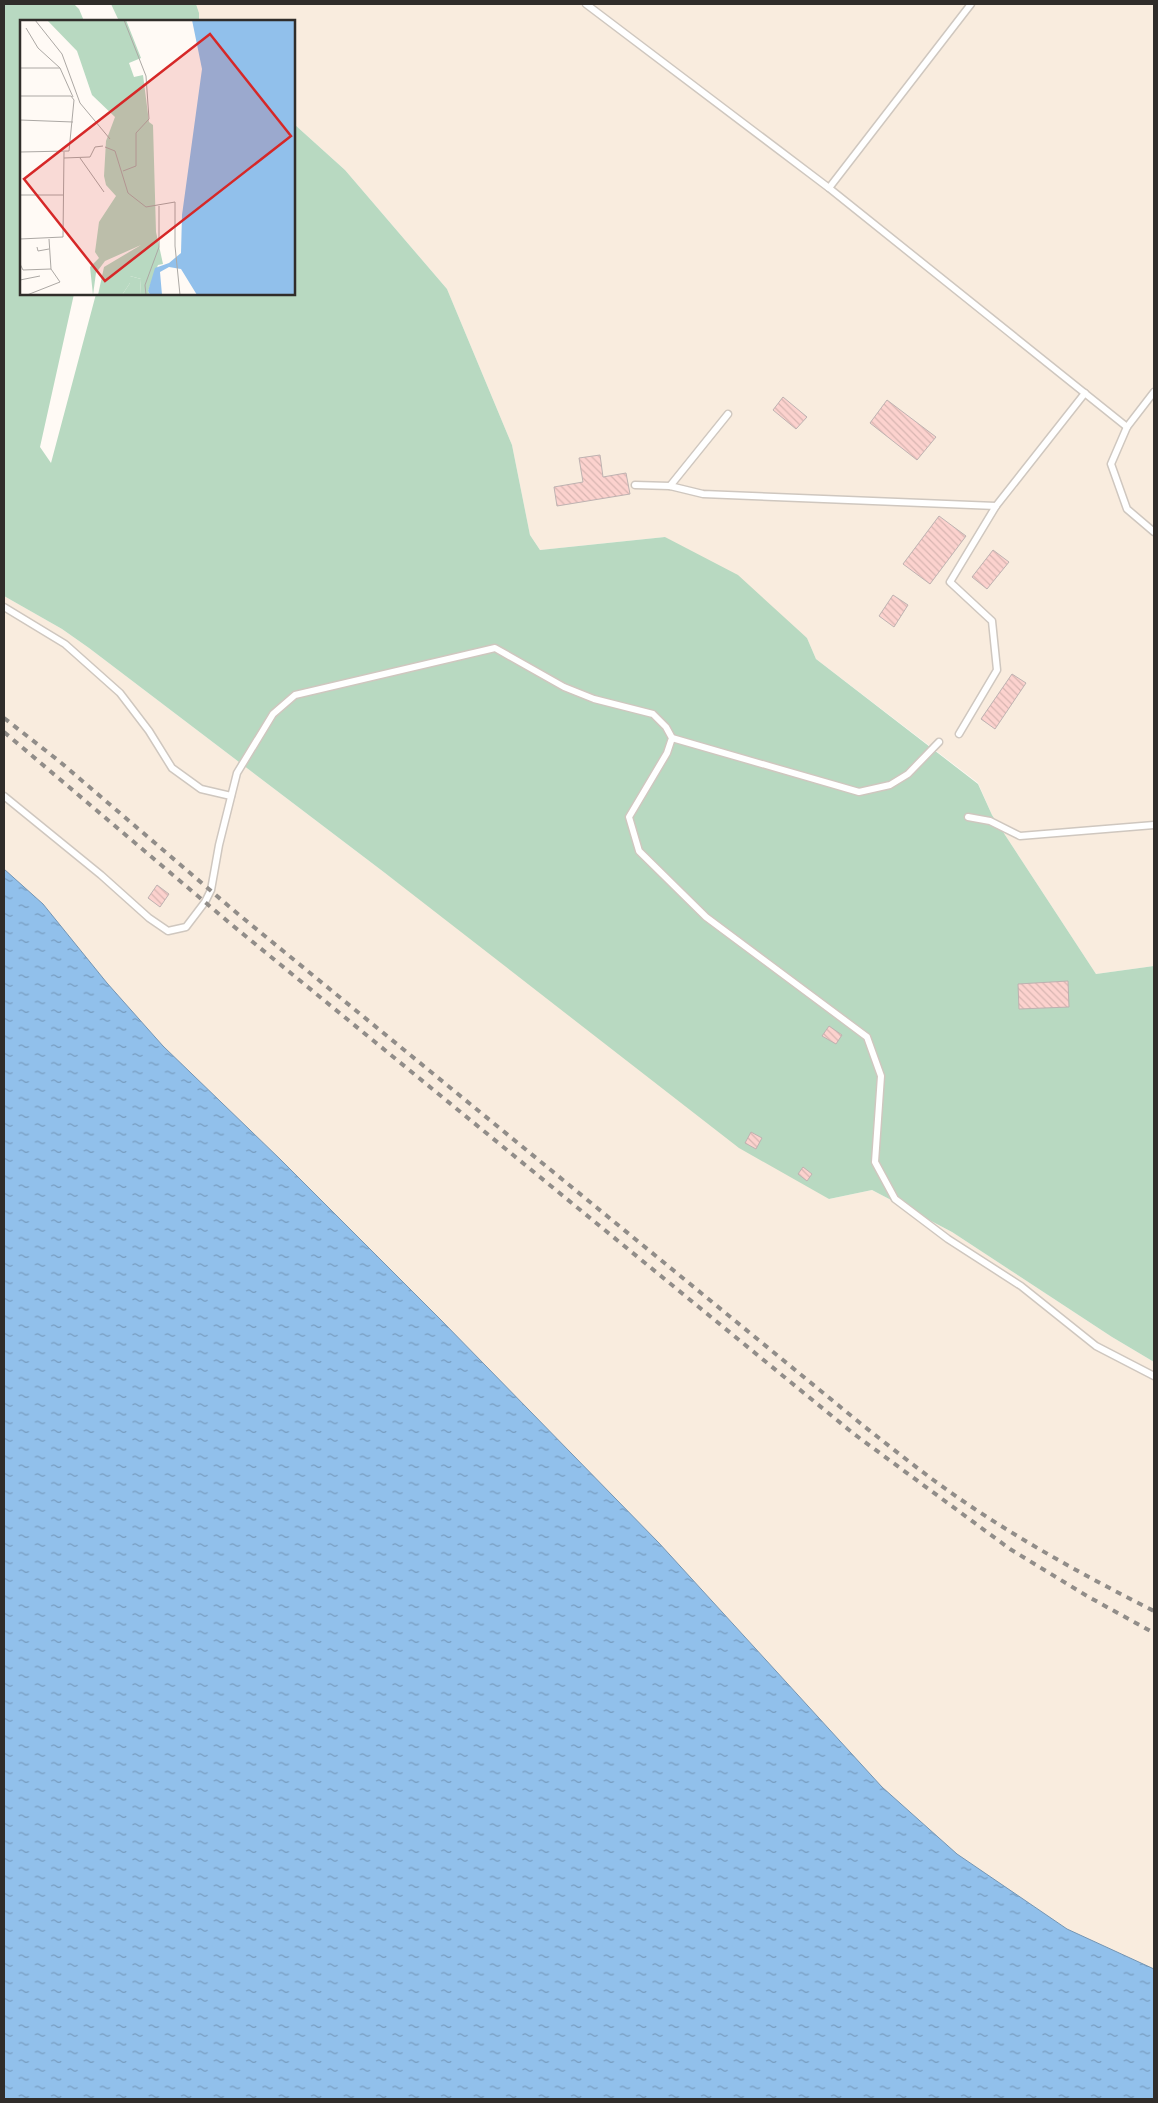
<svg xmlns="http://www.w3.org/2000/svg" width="1158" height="2103" viewBox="0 0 1158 2103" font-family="'IBM Plex Serif',serif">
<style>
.built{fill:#f9ecde}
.grass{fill:#b8d9c1}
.water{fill:url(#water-ripples);stroke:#7494b1}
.building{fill:url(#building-back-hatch);stroke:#beb2b1}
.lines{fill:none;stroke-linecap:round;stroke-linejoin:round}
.lane-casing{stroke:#cfc7bf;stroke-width:9}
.lane{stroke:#fff;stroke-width:6}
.rail{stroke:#918d89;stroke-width:4;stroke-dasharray:6 6;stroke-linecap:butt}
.inset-road{fill:none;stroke:#aca8a4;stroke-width:1}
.view{fill:#d62828;fill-opacity:0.15;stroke:#d62828;stroke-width:2.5}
.inset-edge{fill:none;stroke:#302d2a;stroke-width:2.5}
</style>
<defs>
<pattern id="water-ripples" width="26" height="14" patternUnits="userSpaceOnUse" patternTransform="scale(1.25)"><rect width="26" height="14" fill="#91c0eb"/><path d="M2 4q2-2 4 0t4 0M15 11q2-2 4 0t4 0" fill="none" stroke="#779cbf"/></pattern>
<pattern id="building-back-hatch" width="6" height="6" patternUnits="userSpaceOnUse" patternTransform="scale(1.25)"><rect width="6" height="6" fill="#fcd2ce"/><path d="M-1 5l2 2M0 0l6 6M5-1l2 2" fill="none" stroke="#d8b5b1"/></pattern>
</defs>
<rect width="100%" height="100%" fill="#fffaf5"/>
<g class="built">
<polygon points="196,4 1154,4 1154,966 1096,974 992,815 978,783 816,659 807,638 665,537 540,550 530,535 512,445 447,289 345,170 294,124 294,21 199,21 199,13"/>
<polygon points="4,596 62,629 89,648 385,873 829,1199 872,1190 952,1232 1112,1337 1154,1362 1154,1969 1067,1929 957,1854 882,1787 659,1543 441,1320 280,1159 163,1046 107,983 43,904 4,869"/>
</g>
<g class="grass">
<polygon points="4,4 74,4 79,9 84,21 21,21 21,294 74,294 40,447 51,463 96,294 294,294 294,124 345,170 447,289 512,445 530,535 540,550 665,537 738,575 807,638 816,659 978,784 992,815 1096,974 1154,966 1154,1362 1112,1337 952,1232 872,1190 829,1199 739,1148 385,873 89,648 62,629 4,596"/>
<polygon points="111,4 196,4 199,13 199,21 119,21"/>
</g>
<polygon class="water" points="4,869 43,904 107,983 163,1046 280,1159 441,1320 659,1543 882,1787 957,1854 1067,1929 1154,1969 1154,2099 4,2099"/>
<g class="building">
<polygon points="783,397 807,417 796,429 773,410"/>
<polygon points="887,400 936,437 917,460 870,423"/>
<polygon points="600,455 603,477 626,473 630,494 557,506 554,487 583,482 579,458"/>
<polygon points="939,516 966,536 930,584 903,564"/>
<polygon points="993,550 1009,562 987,589 972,577"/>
<polygon points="893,595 908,605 894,627 879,616"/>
<polygon points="1012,674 1026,683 995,729 981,719"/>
<polygon points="157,885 169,894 160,907 148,898"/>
<polygon points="1068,981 1069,1007 1019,1009 1018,984"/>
<polygon points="829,1026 842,1035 836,1044 822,1036"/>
<polygon points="751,1132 762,1138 756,1149 745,1143"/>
<polygon points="803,1167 812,1174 807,1181 798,1174"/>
</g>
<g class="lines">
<g class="lane-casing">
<g id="lane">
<polyline points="586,4 829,188 1127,427"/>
<polyline points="829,188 971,4"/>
<polyline points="1154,392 1127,427 1111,464 1127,509 1154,532"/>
<polyline points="635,485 670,486 703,494 996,506"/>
<polyline points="670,486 728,414"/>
<polyline points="4,607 65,644 120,693 149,731 172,768 201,789 231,796"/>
<polyline points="959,734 997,670 992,621 950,582 996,506 1085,393"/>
<polyline points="672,738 859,792 890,785 908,774 939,742"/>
<polyline points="4,796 101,875 149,918 168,931 186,927 205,902 211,890 219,845 237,773 273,714 295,695 495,648 564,687 594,699 653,714 666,727 672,738 667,753 629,817 639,851 706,917 867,1037 881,1076 875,1162 895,1199 948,1239 1021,1286 1096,1346 1154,1376"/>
<polyline points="968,817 990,821 1020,836 1154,825"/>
</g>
</g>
<use href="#lane" class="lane"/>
<g class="rail">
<path d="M4 718 59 761 238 914 860 1423C884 1442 908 1461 932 1479 1001 1530 1077 1572 1154 1611"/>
<polyline points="4,732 232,925 854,1434 1010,1549 1087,1596 1154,1633"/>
</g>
</g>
<g transform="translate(20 20)">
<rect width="275" height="275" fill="#fffaf5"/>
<path d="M27 0H106L121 38 109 43 114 57 123 55 129 102 133 105 136 212 143 244 138 245 128 271 130 275H120L121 259 110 256V263L102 275H78L84 247 121 225 85 241 76 253 73 275 70 247 79 238 75 232 79 202 96 176 86 165 84 156 86 121 95 97 72 75 57 31Z" fill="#b8d9c1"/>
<path d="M110 256 121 259 120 275H102L110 263Z" fill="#b8d9c1"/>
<path d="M172 0H275V275H177L161 249 149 247 140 252 142 275H130L128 271 135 248 149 243 161 233 162 195 182 49Z" fill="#91c0eb"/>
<path class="inset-road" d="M15 0 42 34 60 83 90 119M0 48H40L18 28 6 8M40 48 53 77M0 76H51L54 80 49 131 0 132M0 100 53 102M85 127 95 131 108 173 126 187 155 182V226L160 275M44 138 70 137 75 127 83 126M60 138 84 172M103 151 116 146V113L129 99 126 56 104 0M0 175H44M0 219 43 217 44 132M17 227 18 231 29 229M0 244 3 250 31 249M0 260 20 256M7 275 40 262 31 249 29 219M126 275 125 265 139 227V186"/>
<path class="view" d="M190 14 271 116 85 261 4 159Z"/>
<rect width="275" height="275" class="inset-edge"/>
</g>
<rect width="1158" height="2103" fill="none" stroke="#302d2a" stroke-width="10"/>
</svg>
